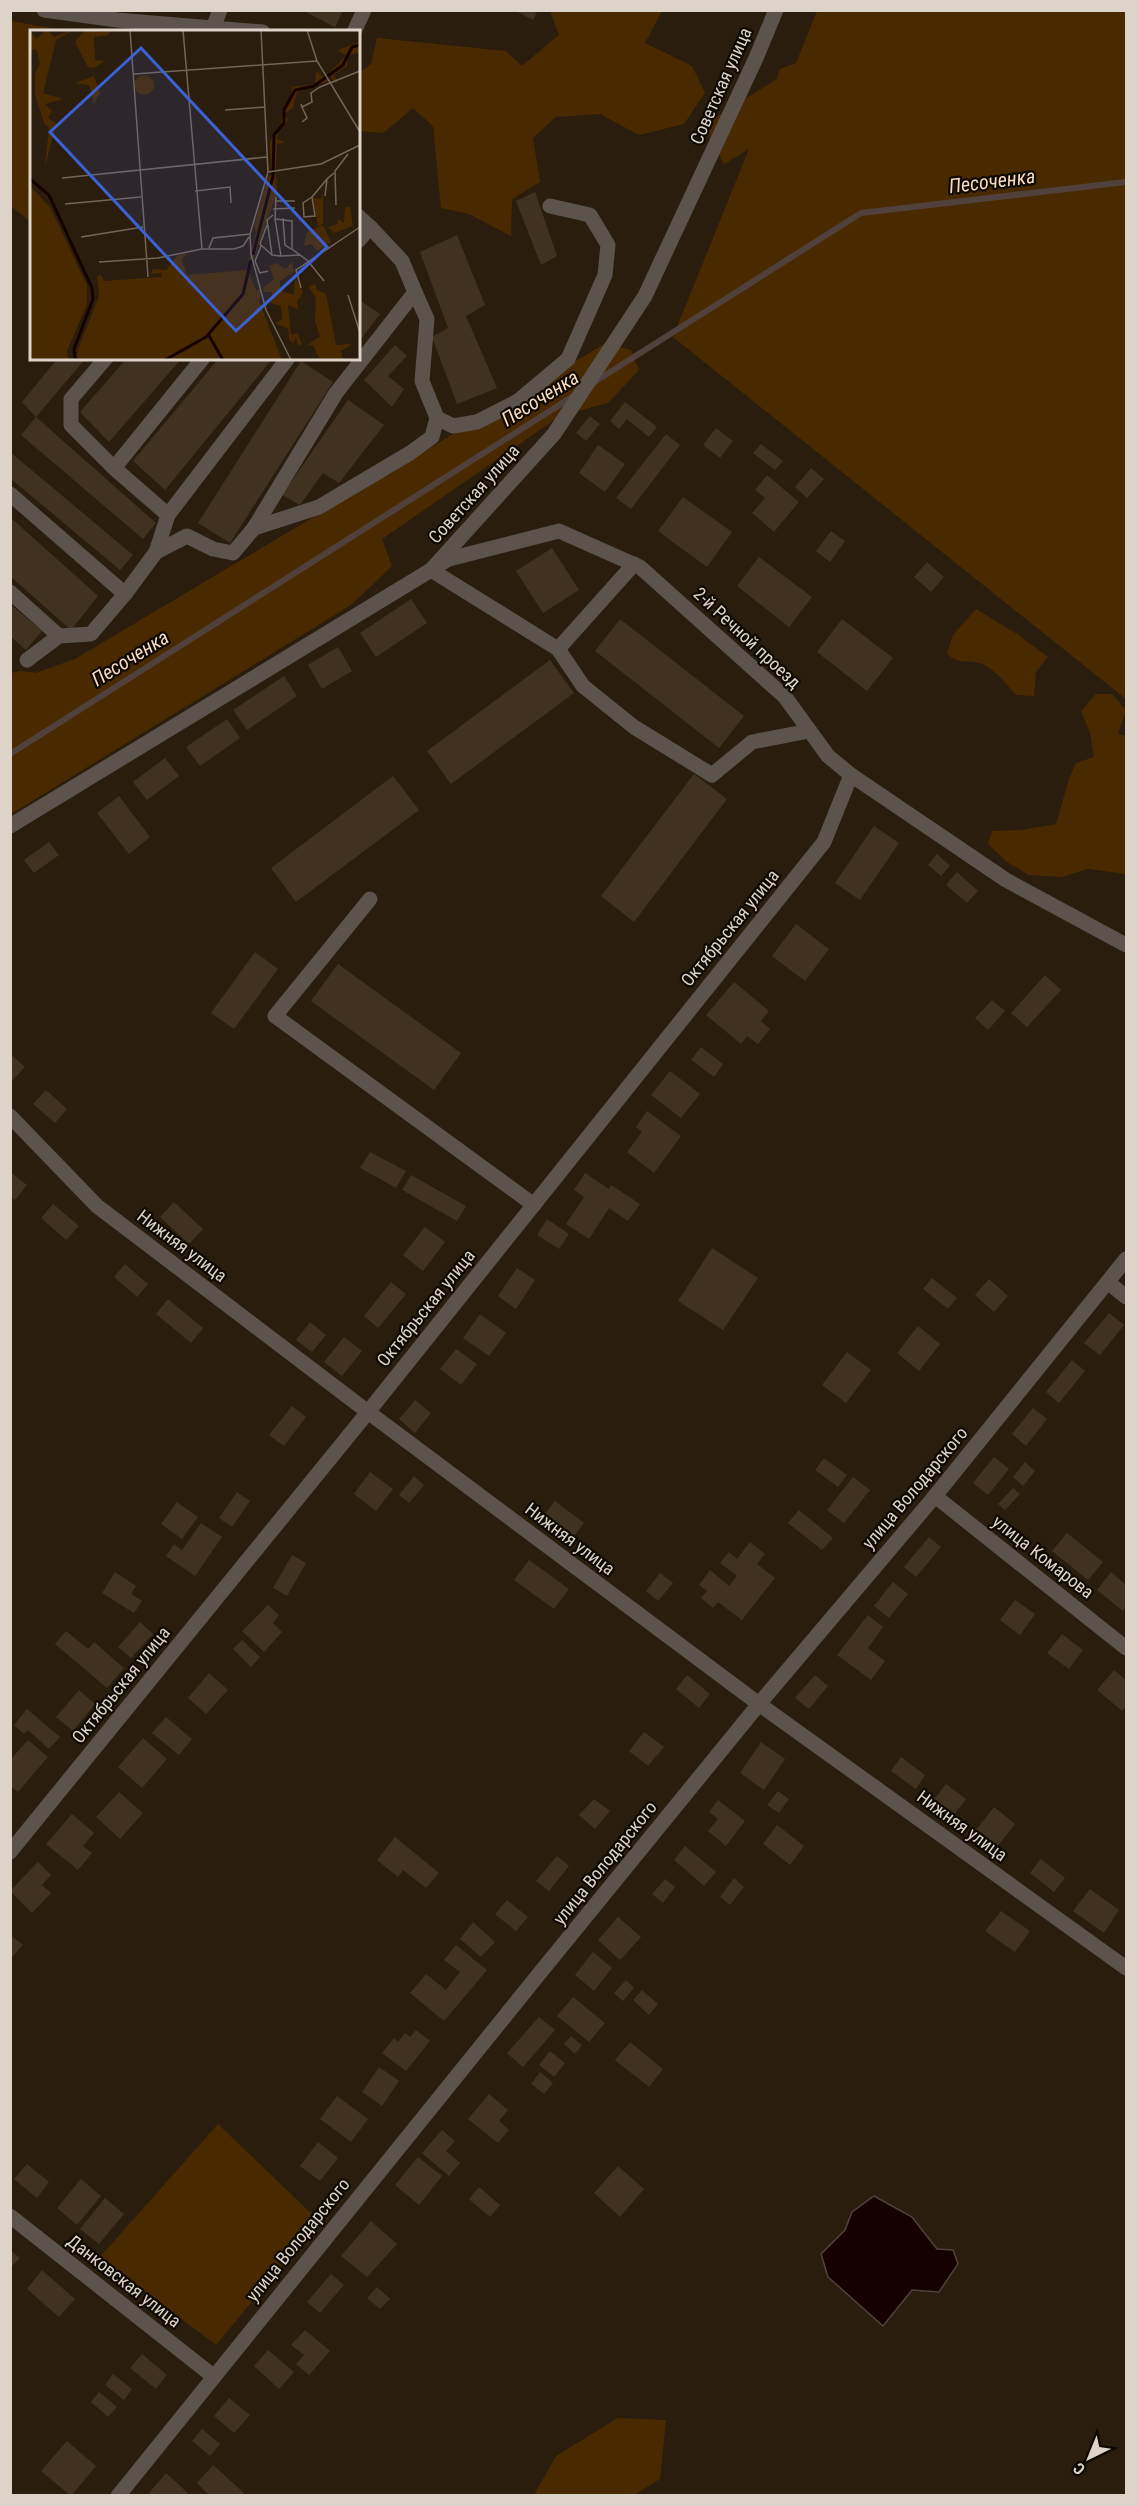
<svg xmlns="http://www.w3.org/2000/svg" width="1137" height="2506" viewBox="0 0 1137 2506" font-family="'Roboto Condensed',sans-serif">
<style>
.green{fill:#492a00}
.water{fill:#150200;stroke:#51413c;stroke-width:1.5}
.lines{fill:none;stroke-linecap:round;stroke-linejoin:round}
.stream{stroke:#51413c;stroke-width:6}
.building{fill:#403120}
.minor{stroke:#5b534c;stroke-width:15}
.labels{text-anchor:middle;stroke-width:4.5;stroke-linejoin:round;paint-order:stroke}
.street-label{font-size:18px;fill:#ddd3c9;stroke:#0f0904}
.water-label{font-size:20px;font-style:italic;fill:#f9dcbf;stroke:#0f0904}
.inset-river{fill:none;stroke:#150200;stroke-width:3}
.inset-road{fill:none;stroke:#726658;stroke-width:1.5}
.view{fill:#3a62d6;fill-opacity:0.15;stroke:#3a62d6;stroke-width:3}
.inset-edge{fill:none;stroke:#ddd3c9;stroke-width:3}
</style>
<rect width="100%" height="100%" fill="#2b1d0d"/>
<g class="green">
<polygon points="550,11 662,11 645,43 692,66 705,93 684,124 639,135 600,114 556,117 533,138 540,182 512,199 511,236 469,214 441,208 433,126 413,108 383,133 359,131 359,73 371,64 377,38 506,51 522,66 559,35"/>
<polygon points="817,11 1126,11 1126,699 673,337 749,149 724,164 703,125 777,79 780,69 796,63"/>
<polygon points="11,21 68,31 32,32 31,222 11,206"/>
<polygon points="606,343 631,350 639,370 608,403 560,416 382,539 392,566 351,605 11,814 11,673 21,671 36,673 75,659"/>
<path d="M976 609 1017 634 1048 657 1036 672 1034 696 1016 695C1007 685 993 666 979 663 962 659 963 666 947 654L953 635Z"/>
<polygon points="1096,694 1112,694 1126,710 1118,734 1126,736 1126,874 1088,869 1062,877 1029,875 1007,862 988,844 992,831 1022,830 1056,824 1069,779 1076,763 1094,757 1090,733 1081,711"/>
<polygon points="218,2124 319,2221 216,2345 100,2257"/>
<polygon points="618,2418 666,2420 660,2479 634,2495 534,2495 556,2456"/>
</g>
<polygon class="water" points="874,2196 912,2217 937,2249 953,2250 958,2264 939,2292 912,2290 883,2326 828,2277 821,2254 845,2230 852,2212"/>
<g class="lines">
<g class="stream">
<polyline points="593,383 861,213 1126,182"/>
<polyline points="10,754 575,395"/>
</g>
</g>
<g class="building">
<polygon points="302,10 343,10 335,27"/>
<polygon points="514,10 538,10 533,20"/>
<polygon points="535,192 557,256 541,265 516,201"/>
<polygon points="457,235 485,305 466,316 497,388 457,404 432,337 448,328 420,252"/>
<polygon points="358,299 380,314 358,343"/>
<polygon points="395,345 407,356 388,376 404,389 392,407 364,380"/>
<polygon points="58,358 86,358 36,417 22,402"/>
<polygon points="127,358 182,358 109,442 80,412"/>
<polygon points="219,358 273,358 165,490 133,461"/>
<polygon points="301,361 333,382 230,543 198,523"/>
<polygon points="348,400 384,425 339,483 323,473 300,505 282,495"/>
<polygon points="625,402 657,427 649,437 627,419 619,429 610,421"/>
<polygon points="590,416 600,424 586,441 576,433"/>
<polygon points="36,417 156,523 143,539 21,435"/>
<polygon points="716,428 733,441 720,458 703,445"/>
<polygon points="666,434 680,445 631,509 616,498"/>
<polygon points="761,444 783,461 775,470 753,453"/>
<polygon points="598,445 625,464 605,492 579,473"/>
<polygon points="10,452 133,555 120,570 10,478"/>
<polygon points="811,468 824,479 807,498 795,487"/>
<polygon points="767,475 799,502 774,532 752,513 765,498 755,490"/>
<polygon points="683,497 732,532 707,567 658,531"/>
<polygon points="10,517 98,596 71,630 10,576"/>
<polygon points="831,531 845,541 830,562 816,551"/>
<polygon points="552,548 579,590 543,613 516,571"/>
<polygon points="759,557 812,597 789,627 737,586"/>
<polygon points="927,562 944,577 931,592 914,577"/>
<polygon points="411,599 427,623 376,657 360,633"/>
<polygon points="10,604 42,631 26,650 10,636"/>
<polygon points="620,619 744,716 719,748 595,651"/>
<polygon points="842,619 893,658 867,691 817,652"/>
<polygon points="338,647 352,671 322,689 308,665"/>
<polygon points="550,660 574,693 451,784 427,751"/>
<polygon points="284,676 297,696 247,730 233,710"/>
<polygon points="227,719 240,738 200,766 186,747"/>
<polygon points="165,758 179,776 147,800 133,782"/>
<polygon points="694,774 727,799 634,922 601,896"/>
<polygon points="393,776 419,810 296,902 271,868"/>
<polygon points="119,796 150,837 129,854 97,813"/>
<polygon points="874,826 899,843 860,900 835,883"/>
<polygon points="49,842 59,855 34,873 24,860"/>
<polygon points="937,854 950,866 941,876 928,865"/>
<polygon points="957,872 978,891 967,903 946,885"/>
<polygon points="796,924 829,949 805,981 772,956"/>
<polygon points="255,952 278,969 234,1029 211,1013"/>
<polygon points="338,964 461,1053 434,1090 311,1001"/>
<polygon points="1045,975 1061,990 1027,1027 1011,1013"/>
<polygon points="734,982 769,1011 761,1021 770,1029 758,1044 747,1036 741,1044 706,1015"/>
<polygon points="992,1000 1005,1011 988,1030 975,1018"/>
<polygon points="701,1047 723,1064 714,1077 691,1060"/>
<polygon points="10,1054 25,1067 10,1083"/>
<polygon points="670,1071 700,1094 681,1118 651,1095"/>
<polygon points="46,1090 67,1109 55,1123 33,1104"/>
<polygon points="647,1111 681,1136 654,1173 627,1152 642,1132 636,1127"/>
<polygon points="370,1152 406,1171 396,1188 360,1168"/>
<polygon points="10,1172 27,1185 15,1200 10,1197"/>
<polygon points="585,1173 609,1189 611,1185 640,1204 628,1221 609,1208 589,1239 566,1224 584,1197 574,1190"/>
<polygon points="411,1175 466,1206 457,1221 402,1190"/>
<polygon points="174,1202 203,1229 189,1244 160,1217"/>
<polygon points="53,1204 79,1226 66,1240 41,1218"/>
<polygon points="547,1219 569,1234 559,1249 537,1235"/>
<polygon points="425,1227 445,1242 423,1271 403,1255"/>
<polygon points="712,1248 758,1278 723,1330 678,1301"/>
<polygon points="125,1264 148,1284 137,1297 114,1277"/>
<polygon points="517,1268 535,1280 516,1309 498,1296"/>
<polygon points="932,1278 957,1298 948,1309 923,1289"/>
<polygon points="989,1279 1008,1296 994,1312 975,1295"/>
<polygon points="391,1282 406,1294 378,1328 364,1316"/>
<polygon points="168,1299 203,1328 191,1343 156,1314"/>
<polygon points="1109,1313 1124,1325 1100,1355 1084,1343"/>
<polygon points="480,1314 506,1333 489,1356 463,1338"/>
<polygon points="310,1322 326,1335 312,1352 296,1340"/>
<polygon points="918,1326 940,1344 919,1371 897,1353"/>
<polygon points="344,1337 362,1351 342,1376 324,1362"/>
<polygon points="456,1349 477,1364 461,1385 440,1369"/>
<polygon points="847,1352 871,1370 846,1403 822,1385"/>
<polygon points="1072,1360 1085,1371 1059,1403 1046,1392"/>
<polygon points="415,1400 431,1413 415,1433 399,1419"/>
<polygon points="292,1406 306,1417 284,1446 269,1435"/>
<polygon points="1033,1408 1047,1419 1026,1446 1012,1434"/>
<polygon points="994,1457 1009,1469 988,1495 973,1483"/>
<polygon points="824,1458 847,1475 838,1487 815,1470"/>
<polygon points="1025,1462 1035,1471 1023,1486 1013,1477"/>
<polygon points="370,1472 393,1489 376,1511 354,1494"/>
<polygon points="414,1476 424,1485 409,1503 399,1495"/>
<polygon points="853,1477 870,1490 844,1523 827,1510"/>
<polygon points="1013,1488 1020,1494 1005,1510 998,1504"/>
<polygon points="237,1492 250,1501 232,1527 219,1518"/>
<polygon points="555,1501 584,1523 571,1540 542,1518"/>
<polygon points="177,1502 198,1517 182,1539 161,1524"/>
<polygon points="799,1510 833,1538 822,1550 788,1523"/>
<polygon points="201,1523 222,1537 195,1576 166,1556 174,1544 182,1550"/>
<polygon points="1067,1533 1103,1562 1088,1580 1052,1551"/>
<polygon points="929,1537 941,1547 916,1577 904,1567"/>
<polygon points="750,1542 765,1554 757,1564 775,1578 742,1620 718,1602 713,1608 701,1598 707,1591 699,1585 710,1570 729,1586 737,1576 720,1563 729,1552 737,1559"/>
<polygon points="292,1555 306,1563 287,1596 273,1588"/>
<polygon points="529,1560 569,1589 554,1609 514,1580"/>
<polygon points="115,1572 136,1586 131,1594 142,1601 134,1613 102,1593"/>
<polygon points="1111,1572 1126,1585 1126,1606 1123,1611 1097,1590"/>
<polygon points="660,1573 673,1583 658,1601 646,1591"/>
<polygon points="893,1582 908,1594 889,1618 874,1606"/>
<polygon points="1015,1600 1035,1614 1020,1635 1000,1620"/>
<polygon points="268,1605 279,1615 273,1623 282,1632 264,1652 242,1631"/>
<polygon points="868,1615 883,1627 868,1648 885,1661 871,1680 837,1655"/>
<polygon points="140,1622 153,1634 131,1658 118,1647"/>
<polygon points="66,1631 88,1649 94,1642 124,1668 107,1688 55,1644"/>
<polygon points="1062,1634 1083,1650 1069,1669 1047,1653"/>
<polygon points="242,1640 260,1657 251,1667 233,1649"/>
<polygon points="1114,1670 1126,1680 1126,1706 1122,1711 1097,1690"/>
<polygon points="209,1673 228,1690 206,1714 188,1698"/>
<polygon points="687,1675 710,1694 699,1708 676,1689"/>
<polygon points="815,1675 828,1686 809,1709 795,1698"/>
<polygon points="79,1690 95,1704 73,1731 56,1717"/>
<polygon points="27,1709 60,1737 49,1749 28,1730 24,1734 14,1725"/>
<polygon points="166,1717 192,1739 179,1755 152,1733"/>
<polygon points="644,1732 664,1747 648,1766 629,1751"/>
<polygon points="143,1738 167,1759 142,1788 118,1767"/>
<polygon points="28,1740 48,1757 18,1792 10,1786 10,1760"/>
<polygon points="761,1742 785,1759 764,1790 740,1773"/>
<polygon points="901,1757 925,1775 916,1789 891,1771"/>
<polygon points="946,1784 966,1799 953,1816 933,1801"/>
<polygon points="778,1791 789,1799 779,1813 767,1805"/>
<polygon points="119,1792 143,1813 120,1839 96,1817"/>
<polygon points="594,1799 610,1811 595,1829 579,1815"/>
<polygon points="718,1800 745,1821 726,1846 708,1831 718,1819 709,1812"/>
<polygon points="994,1807 1015,1824 996,1848 975,1831"/>
<polygon points="72,1814 94,1833 83,1846 92,1853 78,1870 46,1844"/>
<polygon points="777,1825 804,1846 790,1865 763,1844"/>
<polygon points="395,1837 439,1873 426,1888 403,1870 398,1877 377,1860"/>
<polygon points="685,1846 716,1872 704,1886 674,1860"/>
<polygon points="557,1856 569,1866 549,1891 536,1881"/>
<polygon points="1041,1859 1065,1878 1054,1892 1030,1873"/>
<polygon points="38,1862 51,1875 42,1885 51,1893 32,1913 10,1891"/>
<polygon points="734,1878 744,1887 730,1905 720,1897"/>
<polygon points="665,1879 675,1887 663,1903 652,1894"/>
<polygon points="1090,1889 1119,1910 1104,1933 1073,1911"/>
<polygon points="507,1900 528,1917 516,1931 495,1914"/>
<polygon points="1001,1911 1030,1931 1015,1952 985,1931"/>
<polygon points="618,1917 641,1937 620,1960 598,1940"/>
<polygon points="473,1922 495,1942 481,1957 460,1939"/>
<polygon points="10,1935 23,1945 12,1957 10,1956"/>
<polygon points="456,1945 487,1970 444,2021 410,1993 426,1974 446,1990 460,1972 444,1960"/>
<polygon points="593,1952 612,1968 594,1991 575,1975"/>
<polygon points="626,1980 634,1988 623,2001 614,1993"/>
<polygon points="642,1990 658,2004 649,2015 633,2000"/>
<polygon points="573,1997 605,2023 589,2042 557,2016"/>
<polygon points="539,2017 555,2030 523,2067 507,2053"/>
<polygon points="416,2030 430,2041 406,2071 382,2053 394,2038 398,2042 405,2033 410,2037"/>
<polygon points="571,2036 582,2045 575,2054 564,2044"/>
<polygon points="630,2042 663,2069 649,2087 615,2060"/>
<polygon points="550,2051 565,2063 554,2077 539,2065"/>
<polygon points="379,2067 399,2081 382,2106 362,2092"/>
<polygon points="540,2072 553,2083 544,2094 531,2084"/>
<polygon points="489,2094 508,2110 499,2121 509,2130 498,2143 468,2119"/>
<polygon points="337,2096 368,2119 351,2142 320,2119"/>
<polygon points="442,2130 455,2141 446,2151 460,2163 449,2176 422,2153"/>
<polygon points="318,2142 338,2158 320,2181 300,2166"/>
<polygon points="418,2157 442,2176 419,2205 395,2185"/>
<polygon points="27,2164 49,2182 37,2198 14,2179"/>
<polygon points="618,2166 644,2189 620,2217 594,2193"/>
<polygon points="81,2179 101,2196 77,2225 57,2208"/>
<polygon points="479,2187 500,2205 490,2217 469,2199"/>
<polygon points="105,2198 124,2214 99,2244 80,2229"/>
<polygon points="371,2221 397,2244 367,2277 341,2256"/>
<polygon points="10,2250 20,2258 10,2268"/>
<polygon points="42,2270 75,2299 59,2317 27,2289"/>
<polygon points="331,2274 344,2285 320,2313 307,2302"/>
<polygon points="377,2287 390,2299 380,2309 367,2298"/>
<polygon points="305,2330 330,2351 309,2375 296,2364 304,2355 291,2345"/>
<polygon points="268,2350 294,2372 279,2389 254,2366"/>
<polygon points="142,2354 167,2375 156,2389 130,2368"/>
<polygon points="113,2374 132,2389 124,2400 105,2385"/>
<polygon points="99,2392 117,2407 108,2417 91,2402"/>
<polygon points="229,2398 250,2415 234,2433 214,2416"/>
<polygon points="202,2429 220,2444 210,2456 192,2441"/>
<polygon points="67,2441 96,2466 71,2496 41,2471"/>
<polygon points="213,2465 244,2493 242,2496 210,2496 197,2483"/>
<polygon points="166,2473 188,2493 186,2496 152,2496 149,2493"/>
</g>
<g class="lines">
<g class="minor">
<polyline points="44,10 117,20 263,32"/>
<polyline points="213,32 213,28 220,10"/>
<polyline points="354,32 364,10"/>
<polyline points="358,216 370,227 358,241"/>
<polyline points="437,418 453,426 477,422 518,401 568,359 605,275 608,245 590,215 550,206"/>
<polyline points="114,468 203,358"/>
<polyline points="10,494 125,594"/>
<polyline points="168,515 288,358"/>
<polyline points="254,528 319,507 410,453 432,437 437,418 422,381 427,319 415,292"/>
<polyline points="156,552 187,536 213,549 233,553 254,528 336,393 415,292 402,261 370,227"/>
<polyline points="440,564 449,559 559,531 640,567 785,697 828,756 851,775 1006,880 1126,945"/>
<polyline points="431,570 558,649 583,686 634,727 712,775 752,742 809,731"/>
<polyline points="10,592 59,636"/>
<polyline points="558,649 634,564"/>
<polyline points="27,660 59,636 91,634 125,594 156,552 168,515 114,468 71,425 71,399 106,358"/>
<polyline points="10,826 431,570 554,434 645,296 756,58 776,10"/>
<polyline points="370,899 275,1016 534,1205"/>
<polyline points="10,1116 97,1206 368,1412 759,1704 1126,1968"/>
<polyline points="1109,1283 1126,1297"/>
<polyline points="935,1496 1126,1648"/>
<polyline points="10,1852 368,1412 824,842 851,775"/>
<polyline points="10,2216 213,2376"/>
<polyline points="118,2496 539,1974 759,1704 935,1496 1126,1259"/>
</g>
</g>
<g class="labels">
<g class="street-label">
<text transform="translate(721 86) rotate(-66)" y="6">Советская улица</text>
<text transform="translate(474 494) rotate(-48)" y="6">Советская улица</text>
<text transform="translate(747 638) rotate(43)" y="6">2-й Речной проезд</text>
<text transform="translate(730 928) rotate(-51)" y="6">Октябрьская улица</text>
<text transform="translate(182 1246) rotate(37)" y="6">Нижняя улица</text>
<text transform="translate(426 1308) rotate(-51)" y="6">Октябрьская улица</text>
<text transform="translate(915 1488) rotate(-50)" y="6">улица Володарского</text>
<text transform="translate(570 1539) rotate(37)" y="6">Нижняя улица</text>
<text transform="translate(1043 1557) rotate(38)" y="6">улица Комарова</text>
<text transform="translate(121 1685) rotate(-51)" y="6">Октябрьская улица</text>
<text transform="translate(962 1826) rotate(36)" y="6">Нижняя улица</text>
<text transform="translate(605 1863) rotate(-51)" y="6">улица Володарского</text>
<text transform="translate(298 2240) rotate(-51)" y="6">улица Володарского</text>
<text transform="translate(124 2281) rotate(38)" y="6">Данковская улица</text>
</g>
<g class="water-label">
<text transform="translate(992 181) rotate(-7)" y="7">Песоченка</text>
<text transform="translate(540 398) rotate(-32)" y="7">Песоченка</text>
<text transform="translate(130 658) rotate(-32)" y="7">Песоченка</text>
</g>
</g>
<g transform="translate(30 30)">
<rect width="330" height="330" fill="#2b1d0d"/>
<path d="M0 0 6 9 17 0 24 7 43 0 26 10 13 63 33 69 15 74 22 81 18 88 26 93 15 137 19 97 15 95 5 65V44L10 33 6 19 0 21ZM55 0H81L78 5 64 7 65 30 75 31 64 38 58 37 45 12ZM330 12V22L318 26 317 36 303 45 308 51 306 54 299 43 316 26 308 20ZM286 41 299 51 267 62 263 78 254 84 258 90 248 102 247 109 255 112 247 114 246 139 241 138 240 112 251 94 254 76 261 70 262 57 285 54ZM104 55a10 10 0 1 1 20 0a10 10 0 1 1-20 0ZM64 46 70 63 64 74 59 55 45 53ZM246 144 247 163 221 236 219 230 226 203 224 195 238 146ZM0 156 20 177 57 255V274L37 321 38 330H0ZM293 162V194L288 196 283 168 291 169ZM315 177H320L323 196 304 203 298 197 307 194 308 189 314 193ZM293 195 301 212 287 221 281 214 274 216 277 202ZM156 223 152 230 157 245 218 240 226 260 232 259 229 271 252 330H48L47 322 69 266 67 246 71 245 74 251 132 247 131 243 121 244 123 239 136 240 147 226ZM262 231 264 242 250 251V256L254 262 264 265 265 247 273 263 267 271 268 279 258 275 261 305 267 303 272 314 268 316 266 307 263 313 259 310 258 298 245 294 252 289 251 276 241 273 242 262H234L233 258 244 249 239 236 246 233 256 239ZM285 254 287 260 296 264 306 315 322 314 311 321 313 330H290L283 315 277 316 290 306 285 291 286 268 279 257Z" fill="#492a00"/>
<path class="inset-river" d="M0 149 19 165 62 258 63 269 44 319 45 330M223 225 243 146 244 105 254 93V80L265 60 284 56 313 35 322 17 330 15M178 304 193 330M135 330 176 307 213 264 221 230"/>
<path class="inset-road" d="M100 0 118 247M153 0 172 219M231 0 238 142 220 204 221 224 236 280 261 330M277 0 287 31 330 102M104 44 287 31M271 74 272 77 282 72 281 63 290 57 330 41M195 80 235 77M272 92 277 88 272 77M238 142 291 134 330 115M32 148 237 127M165 161 200 157 201 173M295 166 297 149 304 143M246 167 245 189 262 191V219L278 231 294 251M282 167 273 173 274 187 285 186 282 167 297 149M245 171H265M35 174 111 167M306 175 305 141 318 124M243 179 265 178M243 185 237 190 242 225 251 226M253 188 255 215 261 219M245 189 251 226 270 225M237 195 230 214 242 225M51 207 113 197M231 216 225 231 230 243 238 241M179 218 183 208 220 204M69 232 128 228 172 219H204L213 216 219 207M271 258 266 240 330 197M318 265 330 303"/>
<path class="view" d="M111 18 297 217 206 301 20 102Z"/>
<rect width="330" height="330" class="inset-edge"/>
</g>
<rect width="1137" height="2506" fill="none" stroke="#ddd3c9" stroke-width="24"/>
<g transform="translate(1089 2458) rotate(223)" stroke="#0f0904" stroke-width="4.5" paint-order="stroke">
<path d="M0-4.5L10 22L0 15L-10 22Z" fill="#ddd3c9"/>
<text y="-9" font-size="16" font-weight="bold" text-anchor="middle" fill="#ddd3c9">С</text>
</g>
</svg>
